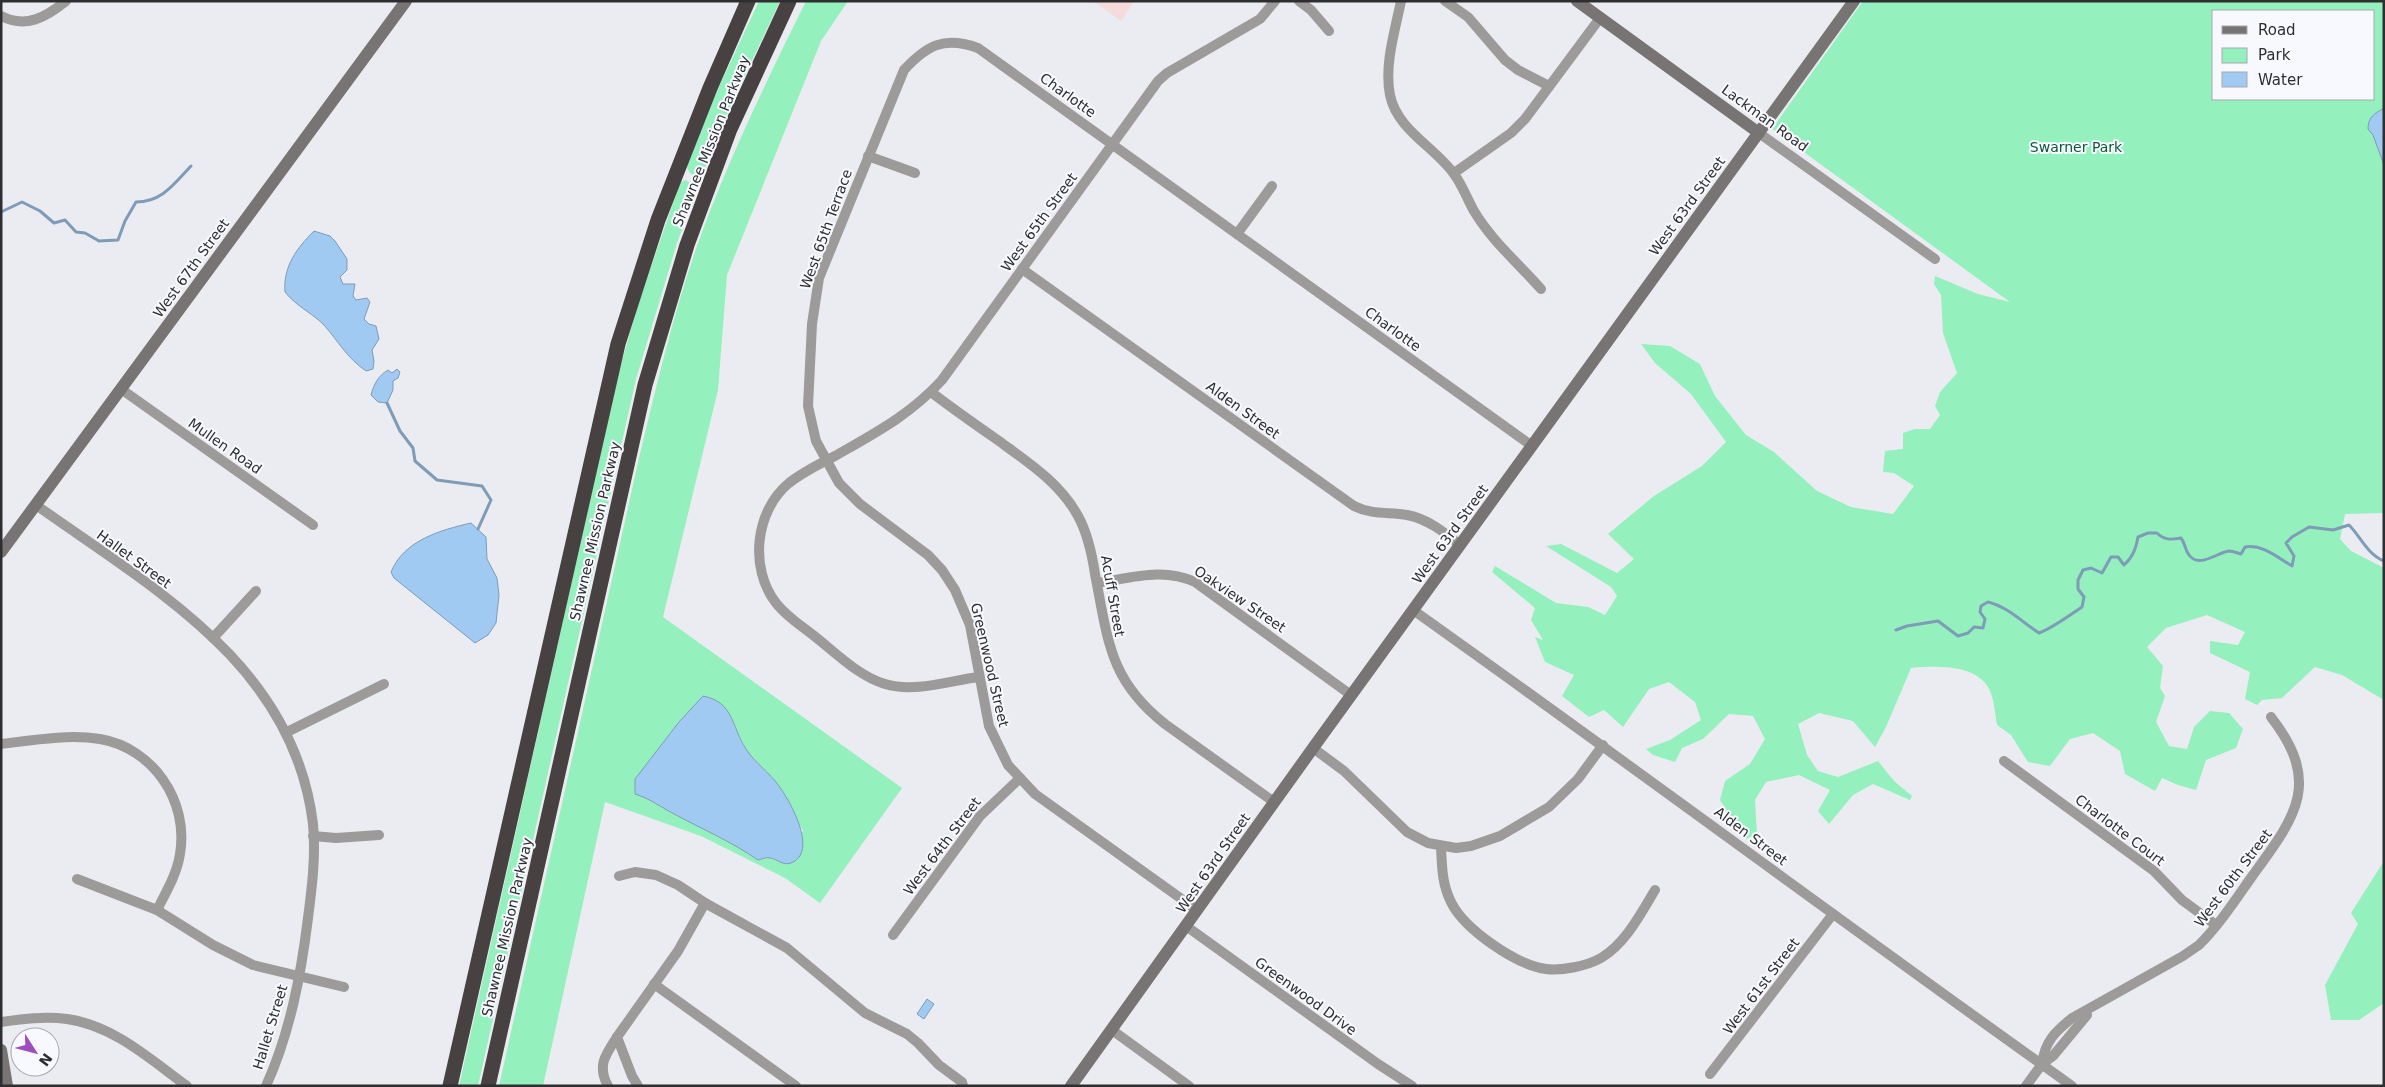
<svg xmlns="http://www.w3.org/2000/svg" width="2385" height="1087" viewBox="0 0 2385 1087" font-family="'DejaVu Sans',sans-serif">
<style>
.commercial{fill:#f6dbdb}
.green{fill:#94f0bd;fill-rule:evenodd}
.water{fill:#a0caf2;stroke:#7e9bb8}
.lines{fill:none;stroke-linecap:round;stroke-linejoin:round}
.stream{stroke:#7e9bb8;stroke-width:3}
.street{stroke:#9d9b9a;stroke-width:10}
.secondary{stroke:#787473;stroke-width:12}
.highway{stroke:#474141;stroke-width:15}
.labels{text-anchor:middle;stroke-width:4;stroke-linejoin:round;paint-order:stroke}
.street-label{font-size:14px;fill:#2e2e30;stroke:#f8f9fe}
.park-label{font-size:14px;fill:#0a5837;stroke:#f8f9fe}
</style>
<rect width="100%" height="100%" fill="#ebecf1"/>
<polygon class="commercial" points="1093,1 1134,1 1121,21"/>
<g class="green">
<polygon points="759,1 780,1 727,114 702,175 694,176 689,172 686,164 710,106"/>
<path d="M806 1H848L821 41 727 275 718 390 663 617 902 788 820 903 785 878 701 836 605 802 543 1086H499L639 458C656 387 673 315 697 246 727 162 766 82 806 1ZM703 696 731 719 747 751 778 785 803 831 783 863 769 858 758 860C732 842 704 830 676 815 662 808 651 799 635 794V779L679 722Z"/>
<path d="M1863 1H2384V513L2345 514 2340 539 2351 551 2384 568V700L2342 675 2315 667 2282 698 2262 700 2257 705 2245 699 2250 672 2210 653V641L2238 645 2245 632 2207 615 2166 628 2147 647 2163 666 2160 688 2165 696 2156 722 2169 746 2187 749 2194 727 2210 711 2229 713 2243 729 2236 748 2206 760 2196 790 2178 785 2162 778 2155 791 2125 774 2120 751 2093 733 2070 739 2050 766 2028 762 2011 735 1997 725C1995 714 1994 696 1988 687 1974 664 1935 666 1911 668L1886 727 1875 747 1853 721 1819 713 1798 724 1807 755 1818 771 1838 777 1878 761 1894 781 1912 796 1910 800 1873 784 1853 795 1829 824 1818 811 1830 790 1799 775 1766 782 1755 800 1757 835 1746 839 1720 800 1725 781 1750 764 1765 739 1753 716 1729 714 1703 739 1682 748 1675 762 1653 755 1646 749 1670 740 1701 720 1695 702 1669 682 1649 689 1623 727 1604 710 1589 717 1562 696 1574 675 1545 662 1535 637 1543 640 1531 620 1535 608 1492 572 1495 566 1556 603 1588 607 1605 615 1617 596 1611 587 1546 546 1561 544 1617 573 1634 559 1608 534 1654 496 1702 466 1726 442 1691 394 1655 363 1641 344 1670 346 1700 364 1715 396 1746 435 1774 452 1817 491 1851 507 1893 514 1914 486 1894 473 1883 472 1885 451 1903 449V433L1915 429H1930L1940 415 1935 406 1940 392 1957 373 1943 333 1941 295 1934 284 1935 276 1978 294 2010 302 1772 129ZM2214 11H2374V99H2214Z"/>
<polygon points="685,180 693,184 696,192 677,243 636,379 478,1086 459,1086 618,375 638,305 680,183"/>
<polygon points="2384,861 2384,1003 2359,1020 2331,1020 2325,985 2358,924 2351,913"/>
</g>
<g class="water">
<path d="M2384 108V165L2373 135 2368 129C2368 117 2374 114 2384 108Z"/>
<path d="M314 231 330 236 335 241 347 259V270L340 277 343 284H355L353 296 356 300 367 298 370 302 364 319 369 324 376 326 379 339 372 350 374 361 373 369 366 371C346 357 339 342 324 325 312 313 296 306 285 292 283 266 297 248 314 231Z"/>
<path d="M397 369 400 372 398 378 393 381V390L387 403 378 402 371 395C374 384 378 376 388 370L392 373Z"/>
<path d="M471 523 486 537 487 559 497 578 499 595 496 623 488 635 475 643 394 578 391 572C404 540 441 530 471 523Z"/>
<path d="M703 696C734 702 731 726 746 749 755 763 769 772 779 786 790 801 819 852 791 863 783 866 777 859 770 858 766 857 762 859 758 860 732 842 704 830 676 815 662 808 651 799 635 794V779L679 722Z"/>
<polygon points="927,999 934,1004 924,1019 917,1014"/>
</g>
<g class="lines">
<g class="stream">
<path d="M1 212 22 202 40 211 54 223 65 220 76 232 85 233 99 241 118 240 125 221 136 202C162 202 174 184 191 166"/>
<polyline points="387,403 400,431 413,448 415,461 437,480 482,486 491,500 478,529"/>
<path d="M1896 630 1907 626 1938 621 1958 636 1968 633 1974 627 1983 628 1985 619 1980 612 1981 606 1988 602C2008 607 2022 622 2039 633 2051 629 2070 615 2082 607L2084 597 2078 589V580L2083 570 2091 568 2102 573 2111 557H2118L2124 565C2133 557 2136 548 2138 537L2148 533H2157C2164 540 2171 540 2181 538 2185 543 2185 550 2189 555 2199 569 2218 552 2229 551 2233 551 2237 553 2241 554L2245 547C2262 544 2277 557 2292 566L2294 556 2286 543 2292 537 2309 527 2333 530 2349 525C2361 537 2367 554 2384 561"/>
</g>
<g class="street">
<polyline points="1299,1 1311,10 1329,31"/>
<path d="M1401 1C1395 31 1384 65 1390 95 1397 130 1435 147 1454 174 1463 186 1467 199 1474 211 1491 240 1519 264 1541 289"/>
<polyline points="1445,1 1468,17 1505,60 1518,70 1549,86"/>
<path d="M1 16C26 29 46 17 66 1"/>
<polyline points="1759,133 1935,259"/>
<polyline points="868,156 915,173"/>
<polyline points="1454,173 1511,133 1525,119 1600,18"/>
<polyline points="1237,234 1272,186"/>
<path d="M1022 269 1354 506C1372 515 1388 512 1407 515 1428 519 1444 532 1460 545"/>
<polyline points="121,389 313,525"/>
<path d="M931 392C953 409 976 425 999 441 1029 463 1060 483 1078 516 1088 534 1092 554 1095 574 1108 640 1109 680 1165 724L1274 802"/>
<path d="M36 505C154 589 294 665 313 824 316 855 312 887 308 918 301 975 290 1033 266 1086"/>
<path d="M1097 583C1131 578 1163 567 1195 582L1351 695"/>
<path d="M1413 610C1634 767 1851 929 2072 1086"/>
<polyline points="213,638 256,591"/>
<path d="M978 677C949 681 914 693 885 684 858 676 835 652 813 635 800 625 786 616 776 603 749 568 755 511 789 483 803 472 819 464 835 456 875 433 910 415 942 380L1158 81 1167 73 1260 19 1275 1"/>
<polyline points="287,732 384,684"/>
<path d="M1 744C33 740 68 734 100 739 153 748 189 801 180 854 177 874 166 892 157 910"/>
<polyline points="1313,748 1344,771 1407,832 1428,843 1456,848 1471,846 1500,836 1549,807 1578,779 1603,745"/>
<polyline points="2004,761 2154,871 2182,900 2216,925"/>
<polyline points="313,836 336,838 379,835"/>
<path d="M1441 847C1442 867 1442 884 1451 902 1464 929 1516 965 1546 969 1562 971 1587 966 1601 958 1626 943 1641 913 1655 890"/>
<polyline points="619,876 635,872 656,875 678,885 705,903 787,948 865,1013 907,1034 918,1043 939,1065 962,1082 963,1086"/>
<polyline points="77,879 157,910 213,945 253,965 344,987"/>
<path d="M1197 910 1035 794 1008 765 989 726 970 625 955 590 942 570 928 555 860 504 839 483 816 441 808 406 812 324 819 278 904 70C927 45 944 36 978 48L1532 446"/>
<polyline points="1186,926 1378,1064 1412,1086"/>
<polyline points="893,935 980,816 1020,778"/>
<polyline points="654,984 796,1086"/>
<path d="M1 1022C23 1019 45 1016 67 1019 113 1025 151 1060 187 1086"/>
<polyline points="1112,1030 1189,1086"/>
<path d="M2042 1064C2045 1041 2055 1032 2072 1018L2183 956 2199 945C2220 924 2236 899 2253 875 2296 816 2322 783 2271 717"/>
<polyline points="1710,1074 1833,914"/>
<path d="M608 1086C597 1066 605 1055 617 1037"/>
<polyline points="638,1086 632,1076 617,1037 678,951 705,903"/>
<polyline points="2026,1086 2042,1064 2053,1056 2087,1015"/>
</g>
<g class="secondary">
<polyline points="1577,1 1759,133"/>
<polyline points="1,552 406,1"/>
<polyline points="1,1050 7,1086"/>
<polyline points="1071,1086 1313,748 1854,1"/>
</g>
<g class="highway">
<polyline points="450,1086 618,344 658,220 710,88 748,1"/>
<polyline points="488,1086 645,385 687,245 710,183 730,129 789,1"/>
</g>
</g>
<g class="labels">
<g class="street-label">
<text transform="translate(1068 95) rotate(36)" y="5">Charlotte</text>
<text transform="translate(1765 118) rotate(36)" y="5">Lackman Road</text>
<text transform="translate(711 141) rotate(-68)" y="5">Shawnee Mission Parkway</text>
<text transform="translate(1687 206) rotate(-54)" y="5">West 63rd Street</text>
<text transform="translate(1039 222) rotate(-54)" y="5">West 65th Street</text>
<text transform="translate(826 229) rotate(-70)" y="5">West 65th Terrace</text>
<text transform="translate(191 268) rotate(-54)" y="5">West 67th Street</text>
<text transform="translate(1393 329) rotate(36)" y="5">Charlotte</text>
<text transform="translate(1243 410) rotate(36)" y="5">Alden Street</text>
<text transform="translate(225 446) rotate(35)" y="5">Mullen Road</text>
<text transform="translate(595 531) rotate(-77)" y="5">Shawnee Mission Parkway</text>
<text transform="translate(1450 534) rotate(-54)" y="5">West 63rd Street</text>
<text transform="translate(134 559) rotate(36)" y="5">Hallet Street</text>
<text transform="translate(1113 596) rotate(80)" y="5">Acuff Street</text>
<text transform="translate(1240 599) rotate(34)" y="5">Oakview Street</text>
<text transform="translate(990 665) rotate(77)" y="5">Greenwood Street</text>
<text transform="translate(2120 830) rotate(37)" y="5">Charlotte Court</text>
<text transform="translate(1751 836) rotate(37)" y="5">Alden Street</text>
<text transform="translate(942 846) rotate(-53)" y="5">West 64th Street</text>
<text transform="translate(1213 863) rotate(-55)" y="5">West 63rd Street</text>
<text transform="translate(2233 878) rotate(-53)" y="5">West 60th Street</text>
<text transform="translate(507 927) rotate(-77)" y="5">Shawnee Mission Parkway</text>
<text transform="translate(1761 986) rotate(-53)" y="5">West 61st Street</text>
<text transform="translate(1306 996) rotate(36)" y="5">Greenwood Drive</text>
<text transform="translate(270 1027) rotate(-73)" y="5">Hallet Street</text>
</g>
<g class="park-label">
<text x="2076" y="152">Swarner Park</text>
</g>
</g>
<rect width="2385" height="1087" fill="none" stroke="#2e2e30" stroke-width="5"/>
<rect x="2212" y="10" width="162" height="90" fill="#f8f9fe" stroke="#a7a8ac"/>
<rect x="2222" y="26" width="25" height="8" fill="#787473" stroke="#a7a8ac"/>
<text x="2258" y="35" font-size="15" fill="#2e2e30">Road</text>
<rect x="2222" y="48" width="25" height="15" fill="#94f0bd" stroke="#a7a8ac"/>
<text x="2258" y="60" font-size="15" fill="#2e2e30">Park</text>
<rect x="2222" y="72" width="25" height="15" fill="#a0caf2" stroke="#a7a8ac"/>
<text x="2258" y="85" font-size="15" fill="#2e2e30">Water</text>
<g transform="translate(35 1052) rotate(126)"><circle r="24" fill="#f8f9fe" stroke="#a7a8ac"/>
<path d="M0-4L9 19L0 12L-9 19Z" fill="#9e4dbc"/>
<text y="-8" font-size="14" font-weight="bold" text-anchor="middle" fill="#2e2e30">N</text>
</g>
</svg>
